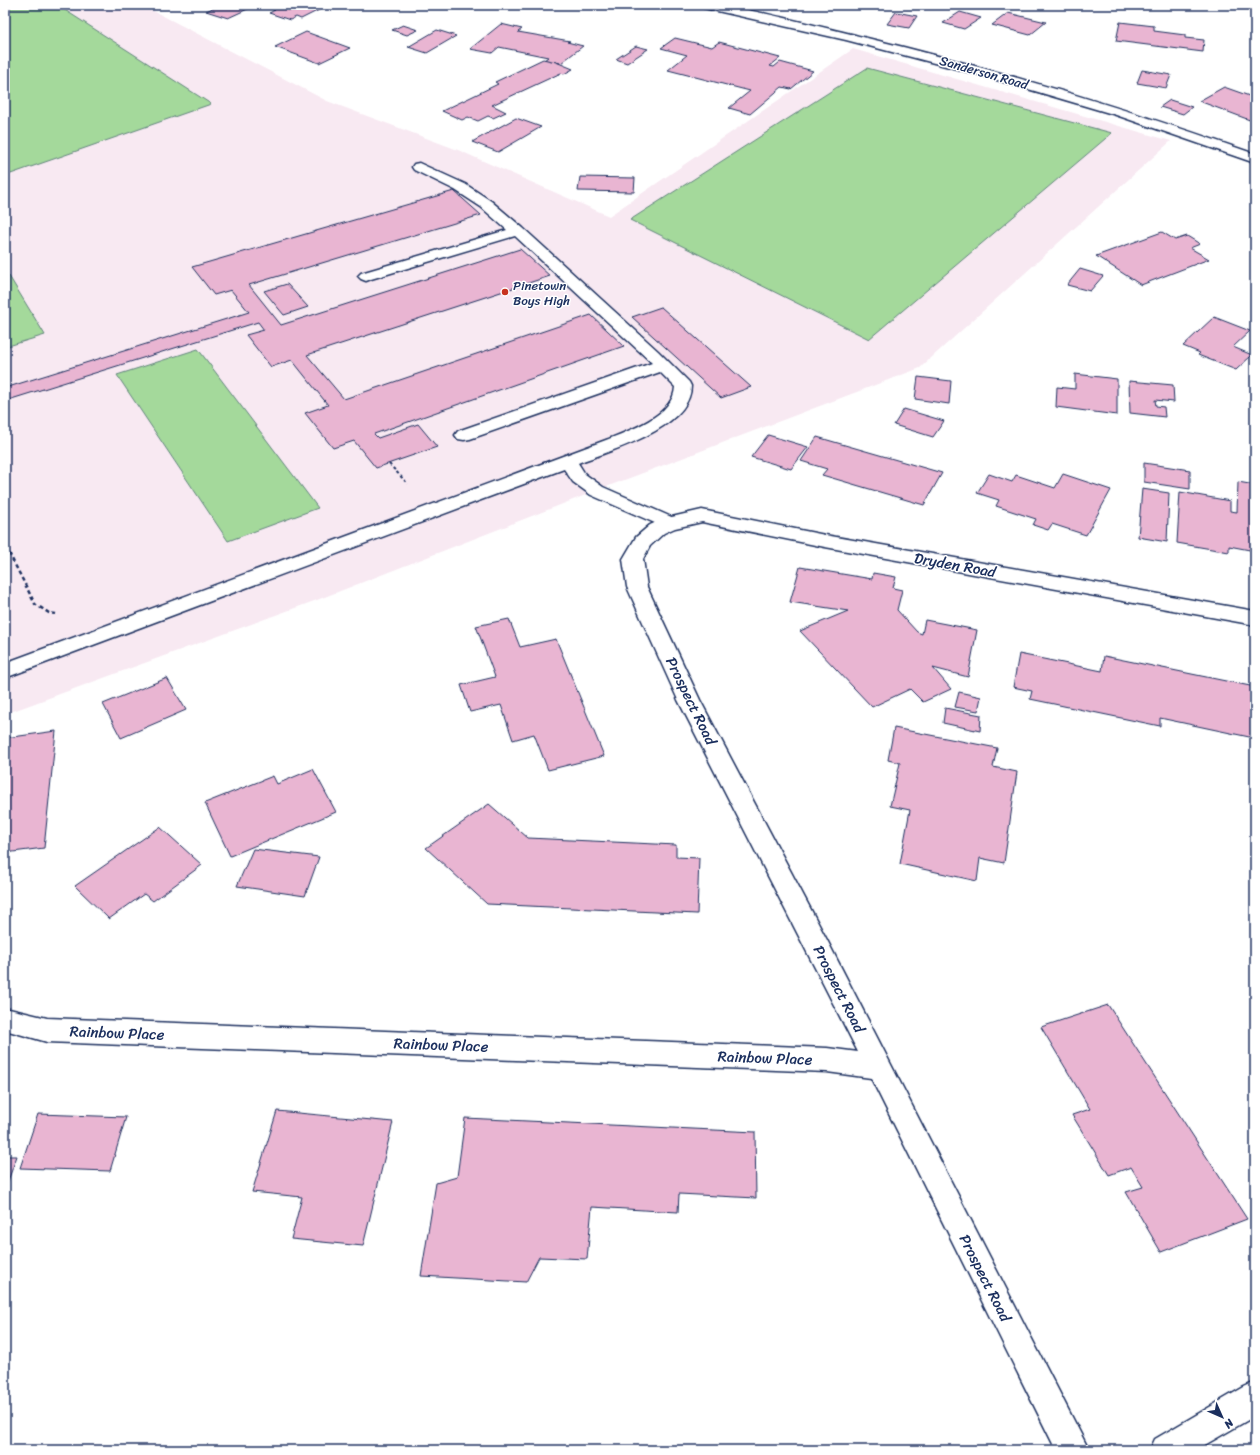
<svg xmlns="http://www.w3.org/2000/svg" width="1260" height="1455" viewBox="0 0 1260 1455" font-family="Sriracha,sans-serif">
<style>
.built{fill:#f8e9f2}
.green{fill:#a4d99b;stroke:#60847c}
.building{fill:#e9b5d2;stroke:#1b2f5e}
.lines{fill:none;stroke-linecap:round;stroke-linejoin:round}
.lane-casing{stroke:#1b2f5e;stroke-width:3}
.street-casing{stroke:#1b2f5e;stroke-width:3}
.path-far1{stroke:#1b2f5e;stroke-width:2;stroke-dasharray:3 2.5;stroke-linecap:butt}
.path{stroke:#1b2f5e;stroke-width:2.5;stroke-dasharray:4 3;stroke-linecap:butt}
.lane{fill:#fff;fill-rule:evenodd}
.street{fill:#fff;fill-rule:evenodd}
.poi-dot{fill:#c8321e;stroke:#fff;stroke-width:1.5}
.labels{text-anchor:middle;stroke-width:3;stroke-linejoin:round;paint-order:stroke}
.far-street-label{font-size:13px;fill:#1b2f5e;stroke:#fff}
.far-poi-label{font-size:13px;fill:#1b2f5e;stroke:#fff;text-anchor:start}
.street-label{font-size:15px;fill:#1b2f5e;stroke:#fff}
</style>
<rect width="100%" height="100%" fill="#fff"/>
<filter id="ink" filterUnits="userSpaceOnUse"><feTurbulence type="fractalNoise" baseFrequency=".025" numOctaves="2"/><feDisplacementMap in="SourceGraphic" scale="8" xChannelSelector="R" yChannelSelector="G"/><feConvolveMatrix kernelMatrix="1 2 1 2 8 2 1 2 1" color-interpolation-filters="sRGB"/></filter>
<g filter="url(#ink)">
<polygon class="built" points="5,5 142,5 327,101 458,150 609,216 853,49 1171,141 920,368 619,482 317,600 5,714"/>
<g class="green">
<polygon points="5,5 57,5 211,104 5,176"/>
<polygon points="867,68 1112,133 869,339 630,220"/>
<polygon points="9,276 45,335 5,347 5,277"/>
<polygon points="198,349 318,508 228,541 117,375"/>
</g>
<g class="building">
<polygon points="220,5 244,5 252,7 228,18 206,11"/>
<polygon points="281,5 329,5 301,19 296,17 290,20 269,13 275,10 272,9"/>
<polygon points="896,12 917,16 909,28 887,24"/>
<polygon points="960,12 981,18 964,29 943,23"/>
<polygon points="1008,13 1046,22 1030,35 992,25"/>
<polygon points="1120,22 1154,26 1154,31 1185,35 1185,38 1204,40 1203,52 1116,41"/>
<polygon points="501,24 522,29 518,32 570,41 567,42 583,46 561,63 544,60 548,57 499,47 492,53 470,49"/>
<polygon points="403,25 418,30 407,35 392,30"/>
<polygon points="437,30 456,36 427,53 408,47"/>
<polygon points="306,32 350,48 319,63 275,47"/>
<polygon points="675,38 712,47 719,42 780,58 770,66 774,67 780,62 813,71 791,89 782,87 750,114 729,108 750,91 668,70 687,55 661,48"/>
<polygon points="636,46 648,49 627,63 616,59"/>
<polygon points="543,59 556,62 573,69 564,74 561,73 492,105 506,112 493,118 488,116 478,121 468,117 462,120 442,111 498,84 495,82"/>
<polygon points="1142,70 1171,75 1166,88 1137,83"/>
<polygon points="1224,87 1255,98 1255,122 1199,101"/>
<polygon points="1170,100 1192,107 1183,114 1160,107"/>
<polygon points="516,118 541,127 498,152 472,142"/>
<polygon points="580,177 635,178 634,192 578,191"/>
<polygon points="454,191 481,215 249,285 281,325 520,249 550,276 307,355 344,399 591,315 624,346 374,434 378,438 418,424 437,447 376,468 354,441 333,448 305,413 328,405 292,360 271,367 246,335 264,330 258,322 5,401 5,388 249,312 231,290 214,295 192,267"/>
<polygon points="1162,232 1175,240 1187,236 1200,244 1190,248 1209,259 1141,285 1096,256"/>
<polygon points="1080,269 1103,276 1090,291 1067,285"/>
<polygon points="287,284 308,307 284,315 264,291"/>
<polygon points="661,307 751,387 721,398 632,317"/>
<polygon points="1214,317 1250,331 1233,347 1252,355 1236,370 1198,355 1200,353 1183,346"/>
<polygon points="1075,374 1117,379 1117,415 1056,407 1057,387 1075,389"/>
<polygon points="918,377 951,381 949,404 915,399"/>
<polygon points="1129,381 1173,385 1174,402 1155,400 1156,406 1164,407 1165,417 1130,413"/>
<polygon points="904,409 944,421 933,437 894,425"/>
<polygon points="768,435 808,447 791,469 751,457"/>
<polygon points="817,437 942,473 924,505 822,475 827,469 801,461"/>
<polygon points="1144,463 1190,470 1190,489 1144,482"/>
<polygon points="989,474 1012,482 1016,475 1055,488 1063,474 1111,490 1086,535 1052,524 1048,530 1033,525 1036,519 996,506 999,500 977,493"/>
<polygon points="1238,482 1255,485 1255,551 1229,546 1229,552 1177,543 1180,492 1230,501 1230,511 1237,512"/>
<polygon points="1142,489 1169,493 1167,542 1138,537"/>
<polygon points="800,567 872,579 873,573 896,577 893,588 902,590 897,610 917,632 922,634 925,620 977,630 968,677 933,668 951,689 923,702 910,689 872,707 800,631 848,611 790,602"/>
<polygon points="509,619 520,647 556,639 604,756 548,770 534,734 513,740 501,705 470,712 461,685 495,677 476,626"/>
<polygon points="1019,654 1102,671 1104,656 1255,687 1254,738 1160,718 1160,726 1030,699 1032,691 1013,687"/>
<polygon points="167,678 186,710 121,738 103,704"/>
<polygon points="959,692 981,697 978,711 955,707"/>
<polygon points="945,708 981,715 980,731 943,723"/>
<polygon points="894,728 997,748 993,767 1017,772 1004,863 980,858 977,881 900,864 910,810 890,806 900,763 888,760"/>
<polygon points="56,731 44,848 5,853 5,738"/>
<polygon points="313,769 336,812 230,856 205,803 273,776 277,784"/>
<polygon points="489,804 528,838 676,845 676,857 699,858 697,914 487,904 426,848"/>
<polygon points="160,827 202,865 153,901 144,894 109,919 75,886"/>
<polygon points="253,849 319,857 305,896 237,886"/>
<polygon points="1108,1005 1247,1219 1161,1252 1126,1192 1143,1187 1131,1167 1109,1175 1072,1115 1090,1109 1041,1027"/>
<polygon points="277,1111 393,1122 363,1246 291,1239 302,1197 252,1192"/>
<polygon points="38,1114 126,1117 110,1171 20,1168"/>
<polygon points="465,1118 755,1132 756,1198 679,1194 678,1212 592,1207 587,1259 539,1257 526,1282 421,1276 436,1183 457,1177"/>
<polygon points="5,1156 17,1156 5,1189"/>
</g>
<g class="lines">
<g class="lane-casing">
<path id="lane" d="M419 163 465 184 491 201 523 228 658 351 689 382 691 386C691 428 610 451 578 463L585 474 603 487 676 519 679 523 676 527 670 529 664 527 591 495 573 482 564 469 5 678V663L606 440C629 431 674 415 675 387L660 372 470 439 464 440 458 439 455 435 458 431 652 363 515 236 371 279 366 281 361 279 358 276 361 273 507 230 481 207 455 190 414 170 412 167 414 164Z"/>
</g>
<g class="street-casing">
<g id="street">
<path d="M702 5C731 5 757 12 785 18 813 25 840 31 867 38 999 70 1128 109 1255 154V163L1116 115 980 75 846 40 704 8Z"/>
<polygon points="702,510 825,535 1255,611 1255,625 825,547 702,522 675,528 664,533 650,546 643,559 647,587 700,700 827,940 1089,1450 1056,1450 871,1078 827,1072 47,1042 5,1030 5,1008 47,1018 827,1048 858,1052 678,700 627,587 623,559 636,537 650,525 663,519"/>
<polygon points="1255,1382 1255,1416 1196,1450 1150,1450 1155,1439 1244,1387"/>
</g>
</g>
<g class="path-far1">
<polyline points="389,464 408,484"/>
<polyline points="5,544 10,554"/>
</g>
<polyline class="path" points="9,553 35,604 49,613 57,614"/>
<use href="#lane" class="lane"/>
<use href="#street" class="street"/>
</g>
</g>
<circle class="poi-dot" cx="505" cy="292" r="4"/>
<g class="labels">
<g class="far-street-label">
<text transform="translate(984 72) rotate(16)" y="5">Sanderson Road</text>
</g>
<g class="far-poi-label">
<text x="513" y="290">Pinetown<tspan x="513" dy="15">Boys High</tspan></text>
</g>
<g class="street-label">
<text transform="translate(955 565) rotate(10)" y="5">Dryden Road</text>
<text transform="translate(691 701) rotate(64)" y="5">Prospect Road</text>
<text transform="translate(839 989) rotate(63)" y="5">Prospect Road</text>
<text transform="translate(117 1033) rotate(2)" y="5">Rainbow Place</text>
<text transform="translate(441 1045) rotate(2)" y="5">Rainbow Place</text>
<text transform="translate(765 1058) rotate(2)" y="5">Rainbow Place</text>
<text transform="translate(985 1278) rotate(63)" y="5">Prospect Road</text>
</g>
</g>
<rect width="1260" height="1455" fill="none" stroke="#fff" stroke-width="20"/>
<rect x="10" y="10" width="1240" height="1435" fill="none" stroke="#1b2f5e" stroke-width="1.5" filter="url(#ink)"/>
<g transform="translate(1222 1417) rotate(135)" stroke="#ffffff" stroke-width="3" paint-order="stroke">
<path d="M0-3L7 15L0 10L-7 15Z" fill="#1b2f5e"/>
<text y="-6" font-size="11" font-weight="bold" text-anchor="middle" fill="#1b2f5e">N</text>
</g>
</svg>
